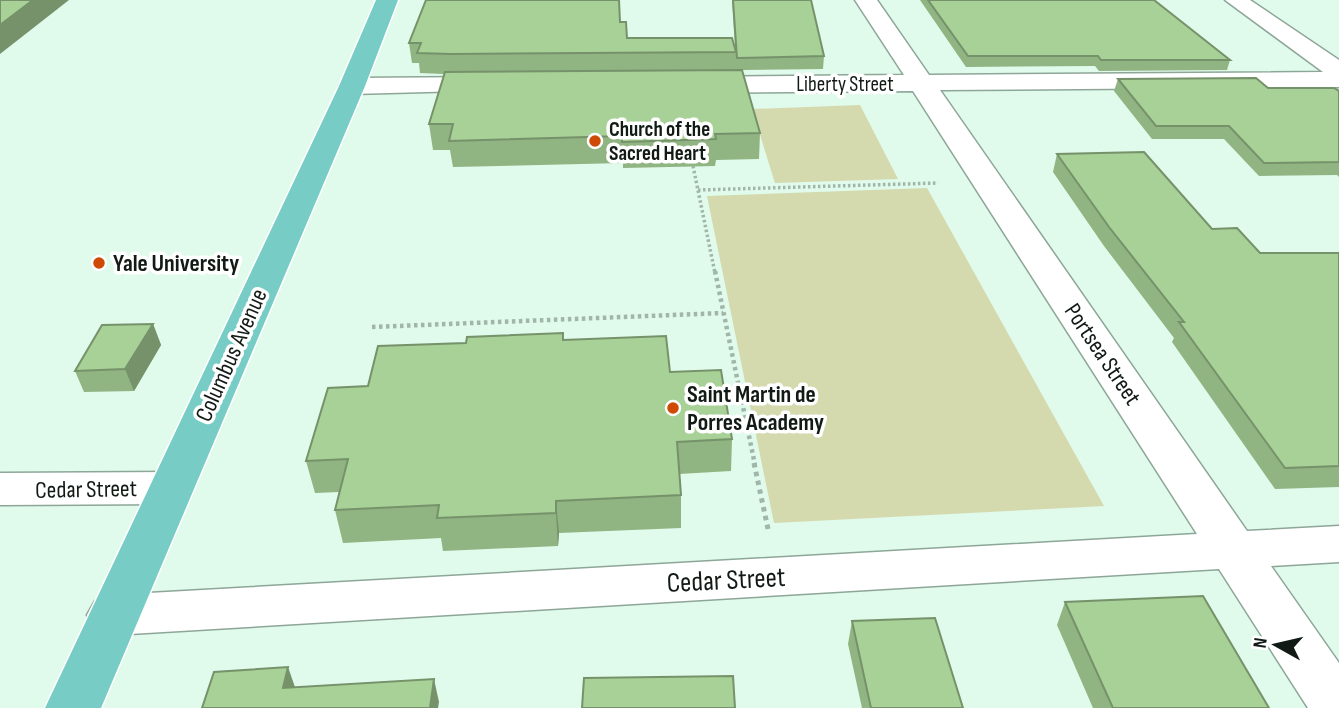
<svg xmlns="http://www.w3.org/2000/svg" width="1339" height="708" viewBox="0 0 1339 708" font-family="'Sofia Sans Condensed',sans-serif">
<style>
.green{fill:#d4d9ae}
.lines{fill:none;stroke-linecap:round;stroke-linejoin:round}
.street-casing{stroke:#8da698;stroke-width:3}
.primary-casing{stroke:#fff;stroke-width:3}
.path-far2{stroke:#a1b6aa;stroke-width:3.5;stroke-dasharray:2.5 2.5;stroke-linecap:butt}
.path-far1{stroke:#a1b6aa;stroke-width:4.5;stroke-dasharray:3.5 3.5;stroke-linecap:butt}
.path{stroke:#a1b6aa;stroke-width:5;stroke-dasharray:4.5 4.5;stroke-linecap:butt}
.street{fill:#fff;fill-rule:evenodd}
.primary{fill:#77cdc5;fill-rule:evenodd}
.wall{fill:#90b482}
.shaded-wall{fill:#76926a}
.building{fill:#a8d197;stroke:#76926a;stroke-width:2}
.poi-dot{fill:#cf4a04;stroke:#fff;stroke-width:2.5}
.labels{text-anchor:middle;stroke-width:7;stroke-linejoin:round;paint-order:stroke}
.far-street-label{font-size:21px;fill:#111a15;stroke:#fff}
.far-poi-label{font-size:21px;font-weight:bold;fill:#111a15;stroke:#fff;text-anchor:start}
.poi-label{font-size:24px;font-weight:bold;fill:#111a15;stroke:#fff;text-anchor:start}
.street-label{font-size:24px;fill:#111a15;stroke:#fff}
.near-street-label{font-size:28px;fill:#111a15;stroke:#fff}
</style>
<rect width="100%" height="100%" fill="#e0faeb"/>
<g class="green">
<polygon points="860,105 898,179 775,183 752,109"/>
<polygon points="927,188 1104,506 774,523 707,196"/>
</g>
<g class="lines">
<g class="street-casing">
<g id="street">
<polygon points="855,0 877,0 929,75 1323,72 1225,0 1250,0 1339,60 1339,87 940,90 1247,531 1339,526 1339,562 1271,566 1339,663 1339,708 1308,708 1219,569 113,635 95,629 87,615 95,601 113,595 1197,534 913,91 693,93 684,90 680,85 684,80 693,77 904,75"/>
<polygon points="493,77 502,80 506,85 502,90 352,94 343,91 339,86 343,81 352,78"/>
<polygon points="171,472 187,477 193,488 187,499 171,504 0,505 0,473"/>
</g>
</g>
<g class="primary-casing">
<polygon id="primary" points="376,0 398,0 365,86 101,708 45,708 339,86"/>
</g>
<g class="path-far2">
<polyline points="693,166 715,273"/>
<polyline points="698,190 938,183"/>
</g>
<g class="path-far1">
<polyline points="715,271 755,465"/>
<polyline points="372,327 723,313"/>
</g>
<polyline class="path" points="754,463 768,529"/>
<use href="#street" class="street"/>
<use href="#primary" class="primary"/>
</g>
<g class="wall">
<polygon points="732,0 811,0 824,56 823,69 742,70 760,133 759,159 716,160 715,166 623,168 623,163 453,167 450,150 433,150 429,124 444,74 420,73 419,63 412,63 409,43 620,22 627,38 735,48"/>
<polygon points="920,0 1154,0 1230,60 1227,70 1099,71 1095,66 966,67"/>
<polygon points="1118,79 1339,91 1339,177 1337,175 1259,176 1224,139 1152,139 1114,91"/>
<polygon points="1057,154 1260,253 1339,253 1339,487 1275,489 1172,342 1174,338 1104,246 1053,172"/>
<polygon points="153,324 161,345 134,391 84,392 75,371"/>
<polygon points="564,340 732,439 731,471 679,474 681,495 681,528 559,533 558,546 443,551 441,538 343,543 335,510 339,492 315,493 306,461 368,386"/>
<polygon points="1065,602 1269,708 1093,708 1057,625"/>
<polygon points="852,621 963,708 862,708 848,644"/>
</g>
<g class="shaded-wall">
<polygon points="33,0 69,0 0,54 0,25"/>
<polygon points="153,324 161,345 134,391 125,369"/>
<polygon points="556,501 559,533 558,546 556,513"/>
<polygon points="288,667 296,690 283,688"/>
<polygon points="434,679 439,702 438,708 430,708"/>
</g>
<g class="building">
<polygon points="0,0 33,0 0,25"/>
<polygon points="426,0 619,0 620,22 626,22 627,38 732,38 736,52 451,54 417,53 421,43 409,43"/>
<polygon points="733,0 811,0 824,56 737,58"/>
<polygon points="928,0 1154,0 1230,60 1101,60 1098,56 968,56"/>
<polygon points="742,70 760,133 715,134 716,139 622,142 622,136 449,141 453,124 429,124 445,72"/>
<polygon points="1256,78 1268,88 1334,88 1339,91 1339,162 1264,163 1229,126 1156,126 1118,79"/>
<polygon points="1144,152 1212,229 1237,228 1260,253 1339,253 1339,466 1285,468 1179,322 1184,322 1109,227 1057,154"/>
<polygon points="153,324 125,369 75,371 102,325"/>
<polygon points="563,333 563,340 666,336 670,372 721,370 732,439 677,442 681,495 556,501 556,513 437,518 439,505 335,510 348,459 306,461 328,388 368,386 378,346 466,343 467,337"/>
<polygon points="1203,596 1269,708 1113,708 1065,602"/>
<polygon points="935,618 963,708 871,708 852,621"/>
<polygon points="288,667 283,688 434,679 430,708 202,708 214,672"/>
<polygon points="733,676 735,708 582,708 584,678"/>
</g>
<g class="poi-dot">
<circle cx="595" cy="141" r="7"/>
<circle cx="99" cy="263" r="7"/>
<circle cx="673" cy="408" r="7"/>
</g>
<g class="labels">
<g class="far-street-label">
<text x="845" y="91">Liberty Street</text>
</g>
<g class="far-poi-label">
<text x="609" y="136">Church of the<tspan x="609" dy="24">Sacred Heart</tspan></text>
</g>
<g class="poi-label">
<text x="113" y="271">Yale University</text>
<text x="687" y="402">Saint Martin de<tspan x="687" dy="28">Porres Academy</tspan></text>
</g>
<g class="street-label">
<text transform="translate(1103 354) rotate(56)" y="8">Portsea Street</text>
<text transform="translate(231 355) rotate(-66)" y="8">Columbus Avenue</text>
<text transform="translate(86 489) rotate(-1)" y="8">Cedar Street</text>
</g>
<g class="near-street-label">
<text transform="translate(726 579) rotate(-3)" y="10">Cedar Street</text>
</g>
</g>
<g transform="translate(1276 645) rotate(278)" stroke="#ffffff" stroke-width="5" paint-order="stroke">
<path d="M0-5L12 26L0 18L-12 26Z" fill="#111a15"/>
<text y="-10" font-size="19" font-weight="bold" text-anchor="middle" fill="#111a15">N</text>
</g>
</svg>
